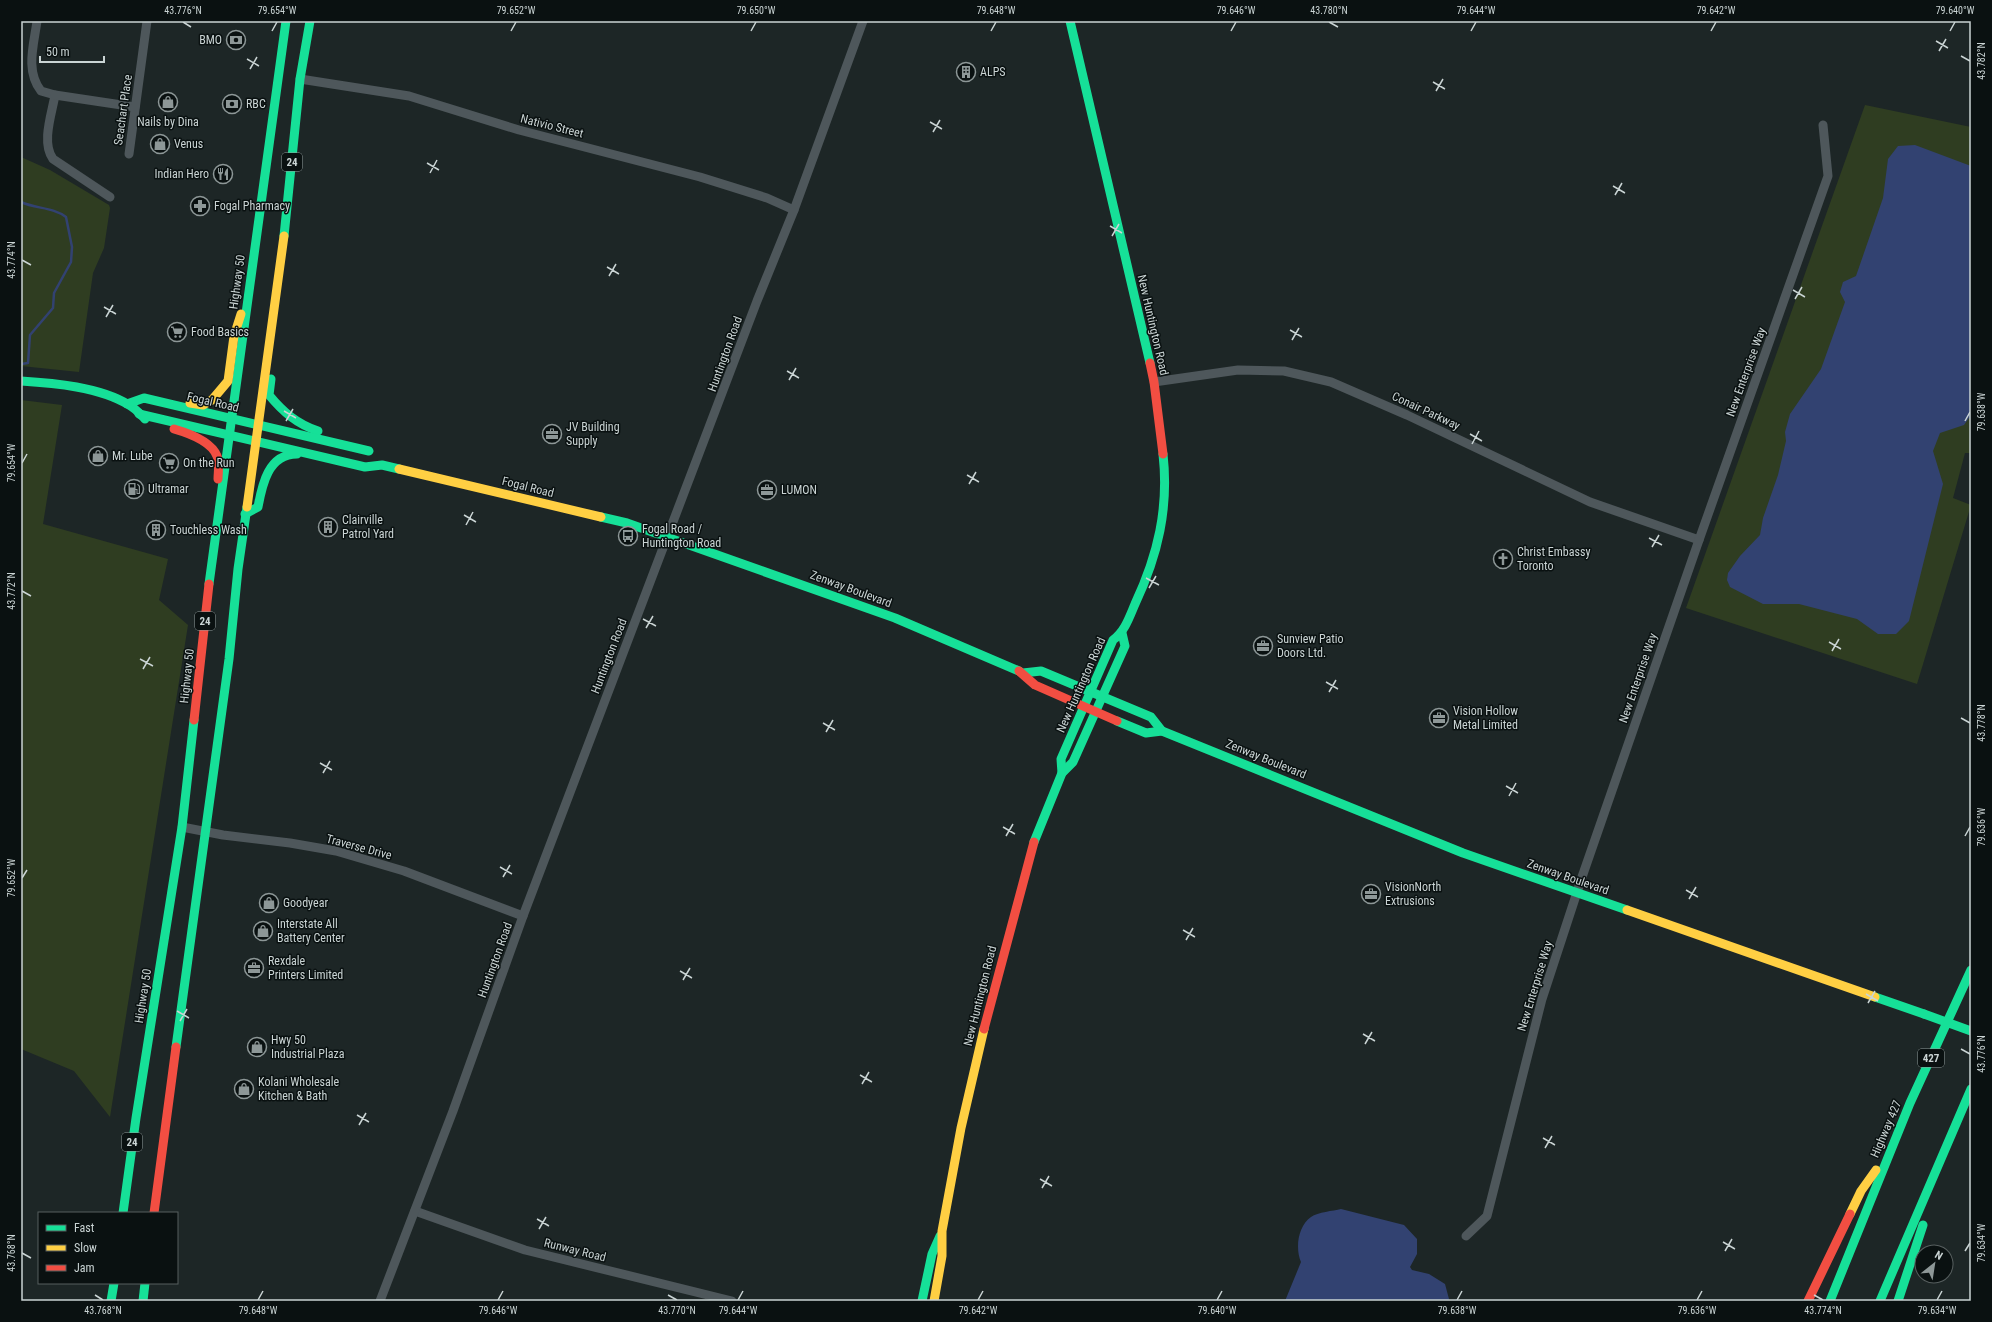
<svg xmlns="http://www.w3.org/2000/svg" width="1992" height="1322" viewBox="0 0 1992 1322" font-family="'Roboto Condensed',sans-serif">
<style>
.green{fill:#2f3d21}
.water{fill:#324271}
.lines{fill:none;stroke-linecap:round;stroke-linejoin:round}
.stream{stroke:#324271;stroke-width:2.5}
.street{stroke:#4e575b;stroke-width:9}
.fast{stroke:#16e098;stroke-width:9}
.slow{stroke:#ffcf43;stroke-width:9}
.jam{stroke:#f24e42;stroke-width:9}
.fast-bridge{stroke:#16e098;stroke-width:9}
.ticks{fill:none;stroke:#cad4d4;stroke-width:1.5}
.labels{text-anchor:middle;stroke-width:3;stroke-linejoin:round;paint-order:stroke}
.shield{fill:#0a1111;stroke:#909a9a;stroke-width:1}
.shield-label{font-size:11px;font-weight:bold;fill:#cad4d4}
.poi-label{font-size:12px;fill:#cad4d4;stroke:#0a1111;text-anchor:start}
.street-label{font-size:12px;fill:#cad4d4;stroke:#0a1111}
.neatline{fill:none;stroke:#cad4d4;stroke-width:1.5}
.ticks-label{font-size:10px;text-anchor:middle;fill:#cad4d4}
</style>
<rect width="100%" height="100%" fill="#1d2626"/>
<g class="green">
<polygon points="1865,105 1971,127 1971,453 1965,453 1953,498 1971,505 1917,684 1686,608"/>
<polygon points="21,157 50,170 109,205 110,208 104,248 93,273 79,372 21,366"/>
<polygon points="21,400 62,405 43,524 168,559 159,600 188,625 110,1117 74,1071 21,1049"/>
</g>
<g class="water">
<polygon points="1915,145 1971,166 1971,415 1964,425 1940,433 1933,451 1943,484 1909,621 1896,634 1878,634 1857,619 1799,604 1763,604 1730,587 1727,580 1728,573 1740,556 1760,535 1763,518 1778,475 1786,441 1785,432 1790,414 1821,369 1845,302 1840,292 1843,282 1856,276 1883,198 1888,159 1898,146"/>
<path d="M1341 1209 1404 1225 1417 1239V1254L1410 1267 1412 1270 1429 1274 1445 1284 1449 1299 1448 1301H1285L1301 1262C1295 1248 1298 1226 1311 1217 1318 1212 1333 1211 1341 1209Z"/>
</g>
<g class="lines">
<path class="stream" d="M21 202C36 209 53 207 66 217L72 247 71 262 54 293 53 308 30 335 28 363 21 364"/>
<g class="street">
<path d="M37 21C34 44 25 71 41 91L55 95C52 113 41 143 53 159L110 197"/>
<polyline points="300,79 409,96 519,130 700,177 767,198 794,210"/>
<polyline points="55,95 135,107"/>
<polyline points="129,154 147,21"/>
<polyline points="1154,382 1238,370 1284,371 1331,382 1407,415 1590,502 1699,540"/>
<polyline points="182,827 223,835 290,843 336,851 404,871 523,916"/>
<polyline points="415,1211 525,1250 732,1301"/>
<polyline points="1466,1236 1487,1216 1542,999 1582,877 1699,540 1828,176 1823,125"/>
<polyline points="380,1301 453,1111 523,916 757,301 794,210 863,21"/>
</g>
<g class="fast">
<polyline points="1070,21 1150,363"/>
<polyline points="284,236 300,79 310,21"/>
<path d="M271 379 269 395C283 412 297 424 318 431"/>
<path d="M21 381C54 383 100 387 129 405 135 408 140 414 145 419"/>
<polyline points="127,404 144,398 369,451"/>
<polyline points="139,414 365,467 382,465 399,469"/>
<path d="M245 514 258 507C262 485 268 454 297 454"/>
<polyline points="601,517 627,523 895,618 1019,671"/>
<polyline points="209,584 286,21"/>
<polyline points="1023,673 1041,671 1151,717 1162,731"/>
<polyline points="1117,721 1146,733 1162,731 1463,853 1627,910"/>
<path d="M1062 773 1061 759 1113 640C1125 631 1129 618 1135 604 1158 555 1169 508 1163 454"/>
<polyline points="1034,842 1062,773 1073,762 1125,646 1122,633"/>
<polyline points="1875,997 1924,1014"/>
<polyline points="176,1047 229,659 238,569 247,507"/>
<polyline points="123,1213 136,1118 182,827 194,720"/>
<polyline points="111,1301 114,1283"/>
<polyline points="143,1301 145,1283"/>
<polyline points="922,1301 932,1254 940,1236"/>
<polyline points="1830,1301 1910,1103 1971,970"/>
<polyline points="1880,1301 1971,1089"/>
<polyline points="1898,1301 1923,1225"/>
</g>
<g class="slow">
<polyline points="190,403 203,405 212,400 228,381 234,336 241,314"/>
<polyline points="399,469 601,517"/>
<polyline points="247,507 284,236"/>
<polyline points="1627,910 1875,997"/>
<polyline points="1850,1214 1861,1191 1876,1170"/>
<polyline points="934,1301 942,1256 942,1231 961,1128 984,1029"/>
</g>
<g class="jam">
<polyline points="1150,363 1154,382 1163,454"/>
<path d="M174 429C188 433 211 441 217 456 220 463 218 472 218 479"/>
<polyline points="1019,671 1035,685 1117,721"/>
<polyline points="194,720 209,584"/>
<polyline points="984,1029 1034,842"/>
<polyline points="154,1213 176,1047"/>
<polyline points="1808,1301 1850,1214"/>
</g>
<polyline class="fast-bridge" points="1924,1014 1971,1031"/>
</g>
<path class="ticks" d="M183 22 191 27M1329 22 1338 27M272 31 277 22M511 31 516 22M751 31 756 22M991 31 996 22M1231 31 1236 22M1471 31 1476 22M1711 31 1716 22M1950 31 1955 22M1936 41 1948 48M1939 51 1946 39M1961 56 1970 61M247 59 259 66M250 69 257 57M1433 82 1445 89M1436 91 1443 79M930 122 942 129M933 132 940 120M427 163 439 170M430 173 437 160M1613 186 1625 193M1615 195 1622 183M1110 226 1122 233M1112 236 1119 224M22 260 31 265M607 267 619 274M609 276 616 264M1793 290 1805 297M1795 299 1802 287M104 307 116 314M106 317 113 305M1290 330 1302 337M1292 340 1299 328M787 371 799 378M789 380 796 368M284 411 296 418M286 421 293 409M1965 421 1970 412M1470 434 1482 441M1472 444 1479 431M22 463 27 454M967 475 979 482M969 484 976 472M464 515 476 522M466 525 473 512M1649 538 1662 545M1652 547 1659 535M1146 578 1159 585M1149 588 1156 576M22 591 31 596M643 619 656 626M646 628 653 616M1829 642 1841 649M1832 651 1839 639M140 659 153 666M143 669 150 657M1326 682 1338 689M1329 692 1336 680M1961 718 1970 723M823 723 835 730M826 732 833 720M320 763 332 770M323 773 330 761M1506 786 1518 793M1509 796 1516 783M1003 827 1015 834M1006 836 1013 824M1965 836 1970 827M500 867 512 874M503 877 510 865M22 878 27 870M1686 890 1698 897M1689 899 1696 887M1183 930 1195 937M1186 940 1193 928M680 971 692 978M683 980 690 968M1866 994 1878 1001M1868 1003 1875 991M177 1011 189 1018M180 1021 187 1009M1363 1034 1375 1041M1365 1044 1372 1032M1961 1049 1970 1054M860 1075 872 1082M862 1084 869 1072M357 1115 369 1122M359 1125 366 1113M1543 1138 1555 1145M1545 1148 1552 1136M1040 1179 1052 1186M1042 1188 1049 1176M537 1219 549 1226M539 1229 546 1217M1723 1242 1735 1249M1725 1251 1732 1239M1965 1251 1970 1243M22 1253 31 1258M95 1295 103 1300M668 1295 677 1300M1814 1295 1823 1300M258 1300 263 1291M498 1300 503 1291M738 1300 743 1291M978 1300 983 1291M1217 1300 1222 1291M1457 1300 1462 1291M1697 1300 1702 1291M1937 1300 1942 1291"/>
<defs>
<g id="bank-ring" transform="scale(1)"><circle r="9.5" fill="#0a1111" stroke="#8d9797" stroke-width="1.5"/><path d="M-6-4H6V4H-6ZM0-2.3a2.3 2.3 0 1 0 0 4.6a2.3 2.3 0 1 0 0-4.6Z" fill="#8d9797"/></g>
<g id="building-ring" transform="scale(1)"><circle r="9.5" fill="#0a1111" stroke="#8d9797" stroke-width="1.5"/><path d="M-4-6H4V6H1V3H-1V6H-4ZM-2.5-4.3h1.7v1.8h-1.7ZM.8-4.3h1.7v1.8H.8ZM-2.5-1h1.7V.8h-1.7ZM.8-1h1.7V.8H.8Z" fill="#8d9797"/></g>
<g id="shop-ring" transform="scale(1)"><circle r="9.5" fill="#0a1111" stroke="#8d9797" stroke-width="1.5"/><path d="M-5-2.5h2.3a2.7 3.5 0 0 1 5.4 0H5L5.5 6h-11ZM-1.5-2.5h3a1.5 2.3 0 0 0-3 0Z" fill="#8d9797"/></g>
<g id="restaurant-ring" transform="scale(1)"><circle r="9.5" fill="#0a1111" stroke="#8d9797" stroke-width="1.5"/><path d="M-5-6h1v4h1v-4h1v4h1v-4h1v5L-1.5 .5V6h-2V.5L-5-1ZM5-6V6H3V1.5H1.5Q1.5-4 5-6Z" fill="#8d9797"/></g>
<g id="pharmacy-ring" transform="scale(1)"><circle r="9.5" fill="#0a1111" stroke="#8d9797" stroke-width="1.5"/><path d="M-2-6h4v4h4v4h-4v4h-4v-4h-4v-4h4Z" fill="#8d9797"/></g>
<g id="supermarket-ring" transform="scale(1)"><circle r="9.5" fill="#0a1111" stroke="#8d9797" stroke-width="1.5"/><path d="M-6-5.5h2.5l.6 2H6L4.5 2H-2.5L-4.4-4H-6ZM-1.5 3.2a1.3 1.3 0 1 0 .1 0ZM3 3.2a1.3 1.3 0 1 0 .1 0Z" fill="#8d9797"/></g>
<g id="office-ring" transform="scale(1)"><circle r="9.5" fill="#0a1111" stroke="#8d9797" stroke-width="1.5"/><path d="M-6-3h4V-5.5h4V-3h4V5H-6ZM-1-4.5V-3h2v-1.5ZM-6 0V1H6V0Z" fill="#8d9797"/></g>
<g id="fuel-ring" transform="scale(1)"><circle r="9.5" fill="#0a1111" stroke="#8d9797" stroke-width="1.5"/><path d="M-5.5-6h7V0h2V4h1.3V-2.5L3-4.5l.8-.8L6-3V5H2.5V1h-1V6h-7ZM-4.2-4.7v3.2H.2V-4.7Z" fill="#8d9797"/></g>
<g id="bus-ring" transform="scale(1)"><circle r="9.5" fill="#0a1111" stroke="#8d9797" stroke-width="1.5"/><path d="M-5-6H5V4H4V6H2V4H-2V6H-4V4H-5ZM-3.5-4V0h7V-4ZM-3.5 1.2v1.5H-2V1.2ZM2 1.2v1.5H3.5V1.2Z" fill="#8d9797"/></g>
<g id="church-ring" transform="scale(1)"><circle r="9.5" fill="#0a1111" stroke="#8d9797" stroke-width="1.5"/><path d="M-1.2-6h2.4v3.5h3.3v2.4h-3.3V6h-2.4V-.1h-3.3v-2.4h3.3Z" fill="#8d9797"/></g>
</defs>
<g fill-rule="evenodd">
<use href="#bank-ring" x="236" y="40"/>
<use href="#building-ring" x="966" y="72"/>
<use href="#shop-ring" x="168" y="102"/>
<use href="#bank-ring" x="232" y="104"/>
<use href="#shop-ring" x="160" y="144"/>
<use href="#restaurant-ring" x="223" y="174"/>
<use href="#pharmacy-ring" x="200" y="206"/>
<use href="#supermarket-ring" x="177" y="332"/>
<use href="#office-ring" x="552" y="434"/>
<use href="#shop-ring" x="98" y="456"/>
<use href="#supermarket-ring" x="169" y="463"/>
<use href="#fuel-ring" x="134" y="489"/>
<use href="#office-ring" x="767" y="490"/>
<use href="#building-ring" x="328" y="527"/>
<use href="#building-ring" x="156" y="530"/>
<use href="#bus-ring" x="628" y="536"/>
<use href="#church-ring" x="1503" y="559"/>
<use href="#office-ring" x="1263" y="646"/>
<use href="#office-ring" x="1439" y="718"/>
<use href="#office-ring" x="1371" y="894"/>
<use href="#shop-ring" x="269" y="903"/>
<use href="#shop-ring" x="263" y="931"/>
<use href="#office-ring" x="254" y="968"/>
<use href="#shop-ring" x="257" y="1047"/>
<use href="#shop-ring" x="244" y="1089"/>
</g>
<g class="labels">
<g class="shield">
<rect x="282" y="153" width="20" height="18" rx="3"/>
<rect x="195" y="612" width="20" height="18" rx="3"/>
<rect x="1918" y="1049" width="26" height="18" rx="3"/>
<rect x="122" y="1133" width="20" height="18" rx="3"/>
</g>
<g class="shield-label">
<text x="292" y="166">24</text>
<text x="205" y="625">24</text>
<text x="1931" y="1062">427</text>
<text x="132" y="1146">24</text>
</g>
<g class="poi-label">
<text x="222" y="44" text-anchor="end">BMO</text>
<text x="980" y="76">ALPS</text>
<text x="246" y="108">RBC</text>
<text x="168" y="126" text-anchor="middle">Nails by Dina</text>
<text x="174" y="148">Venus</text>
<text x="209" y="178" text-anchor="end">Indian Hero</text>
<text x="214" y="210">Fogal Pharmacy</text>
<text x="191" y="336">Food Basics</text>
<text x="566" y="431">JV Building<tspan x="566" dy="14">Supply</tspan></text>
<text x="112" y="460">Mr. Lube</text>
<text x="183" y="467">On the Run</text>
<text x="148" y="493">Ultramar</text>
<text x="781" y="494">LUMON</text>
<text x="342" y="524">Clairville<tspan x="342" dy="14">Patrol Yard</tspan></text>
<text x="642" y="533">Fogal Road /<tspan x="642" dy="14">Huntington Road</tspan></text>
<text x="170" y="534">Touchless Wash</text>
<text x="1517" y="556">Christ Embassy<tspan x="1517" dy="14">Toronto</tspan></text>
<text x="1277" y="643">Sunview Patio<tspan x="1277" dy="14">Doors Ltd.</tspan></text>
<text x="1453" y="715">Vision Hollow<tspan x="1453" dy="14">Metal Limited</tspan></text>
<text x="1385" y="891">VisionNorth<tspan x="1385" dy="14">Extrusions</tspan></text>
<text x="283" y="907">Goodyear</text>
<text x="277" y="928">Interstate All<tspan x="277" dy="14">Battery Center</tspan></text>
<text x="268" y="965">Rexdale<tspan x="268" dy="14">Printers Limited</tspan></text>
<text x="271" y="1044">Hwy 50<tspan x="271" dy="14">Industrial Plaza</tspan></text>
<text x="258" y="1086">Kolani Wholesale<tspan x="258" dy="14">Kitchen &amp; Bath</tspan></text>
</g>
<g class="street-label">
<text transform="translate(123 110) rotate(-82)" y="4">Seachart Place</text>
<text transform="translate(552 126) rotate(14)" y="4">Nativio Street</text>
<text transform="translate(237 282) rotate(-82)" y="4">Highway 50</text>
<text transform="translate(1153 325) rotate(77)" y="4">New Huntington Road</text>
<text transform="translate(725 354) rotate(-70)" y="4">Huntington Road</text>
<text transform="translate(1746 372) rotate(-70)" y="4">New Enterprise Way</text>
<text transform="translate(213 402) rotate(13)" y="4">Fogal Road</text>
<text transform="translate(1426 411) rotate(25)" y="4">Conair Parkway</text>
<text transform="translate(528 487) rotate(14)" y="4">Fogal Road</text>
<text transform="translate(851 589) rotate(20)" y="4">Zenway Boulevard</text>
<text transform="translate(609 656) rotate(-69)" y="4">Huntington Road</text>
<text transform="translate(187 676) rotate(-84)" y="4">Highway 50</text>
<text transform="translate(1638 678) rotate(-71)" y="4">New Enterprise Way</text>
<text transform="translate(1081 685) rotate(-66)" y="4">New Huntington Road</text>
<text transform="translate(1266 759) rotate(22)" y="4">Zenway Boulevard</text>
<text transform="translate(359 847) rotate(15)" y="4">Traverse Drive</text>
<text transform="translate(1568 877) rotate(19)" y="4">Zenway Boulevard</text>
<text transform="translate(495 960) rotate(-70)" y="4">Huntington Road</text>
<text transform="translate(1535 986) rotate(-73)" y="4">New Enterprise Way</text>
<text transform="translate(143 996) rotate(-81)" y="4">Highway 50</text>
<text transform="translate(980 996) rotate(-76)" y="4">New Huntington Road</text>
<text transform="translate(1886 1129) rotate(-67)" y="4">Highway 427</text>
<text transform="translate(575 1250) rotate(14)" y="4">Runway Road</text>
</g>
</g>
<rect width="1992" height="1322" fill="none" stroke="#0a1111" stroke-width="44"/>
<rect x="38" y="1212" width="140" height="72" fill="#0a1111" stroke="#575f5f"/>
<rect x="46" y="1225" width="20" height="6" fill="#16e098" stroke="#575f5f"/>
<text x="74" y="1232" font-size="12" fill="#cad4d4">Fast</text>
<rect x="46" y="1245" width="20" height="6" fill="#ffcf43" stroke="#575f5f"/>
<text x="74" y="1252" font-size="12" fill="#cad4d4">Slow</text>
<rect x="46" y="1265" width="20" height="6" fill="#f24e42" stroke="#575f5f"/>
<text x="74" y="1272" font-size="12" fill="#cad4d4">Jam</text>
<g transform="translate(1934 1264) rotate(30)"><circle r="19" fill="#0a1111" stroke="#575f5f"/>
<path d="M0-3L7 15L0 10L-7 15Z" fill="#8d9797"/>
<text y="-6" font-size="11" font-weight="bold" text-anchor="middle" fill="#cad4d4">N</text>
</g>
<path d="M40 56v6h64v-6" fill="none" stroke="#cad4d4" stroke-width="2"/>
<text x="46" y="56" font-size="12" fill="#cad4d4" stroke="#0a1111" stroke-width="3" paint-order="stroke">50 m</text>
<rect x="22" y="22" width="1948" height="1278" class="neatline"/>
<g class="ticks-label">
<text x="183" y="14">43.776°N</text>
<text x="277" y="14">79.654°W</text>
<text x="516" y="14">79.652°W</text>
<text x="756" y="14">79.650°W</text>
<text x="996" y="14">79.648°W</text>
<text x="1236" y="14">79.646°W</text>
<text x="1329" y="14">43.780°N</text>
<text x="1476" y="14">79.644°W</text>
<text x="1716" y="14">79.642°W</text>
<text x="1955" y="14">79.640°W</text>
<text transform="translate(1981 61) rotate(-90)" y="4">43.782°N</text>
<text transform="translate(11 260) rotate(-90)" y="4">43.774°N</text>
<text transform="translate(1981 412) rotate(-90)" y="4">79.638°W</text>
<text transform="translate(11 463) rotate(-90)" y="4">79.654°W</text>
<text transform="translate(11 591) rotate(-90)" y="4">43.772°N</text>
<text transform="translate(1981 723) rotate(-90)" y="4">43.778°N</text>
<text transform="translate(1981 827) rotate(-90)" y="4">79.636°W</text>
<text transform="translate(11 878) rotate(-90)" y="4">79.652°W</text>
<text transform="translate(1981 1054) rotate(-90)" y="4">43.776°N</text>
<text transform="translate(1981 1243) rotate(-90)" y="4">79.634°W</text>
<text transform="translate(11 1253) rotate(-90)" y="4">43.768°N</text>
<text x="103" y="1314">43.768°N</text>
<text x="258" y="1314">79.648°W</text>
<text x="498" y="1314">79.646°W</text>
<text x="677" y="1314">43.770°N</text>
<text x="738" y="1314">79.644°W</text>
<text x="978" y="1314">79.642°W</text>
<text x="1217" y="1314">79.640°W</text>
<text x="1457" y="1314">79.638°W</text>
<text x="1697" y="1314">79.636°W</text>
<text x="1823" y="1314">43.774°N</text>
<text x="1937" y="1314">79.634°W</text>
</g>
</svg>
